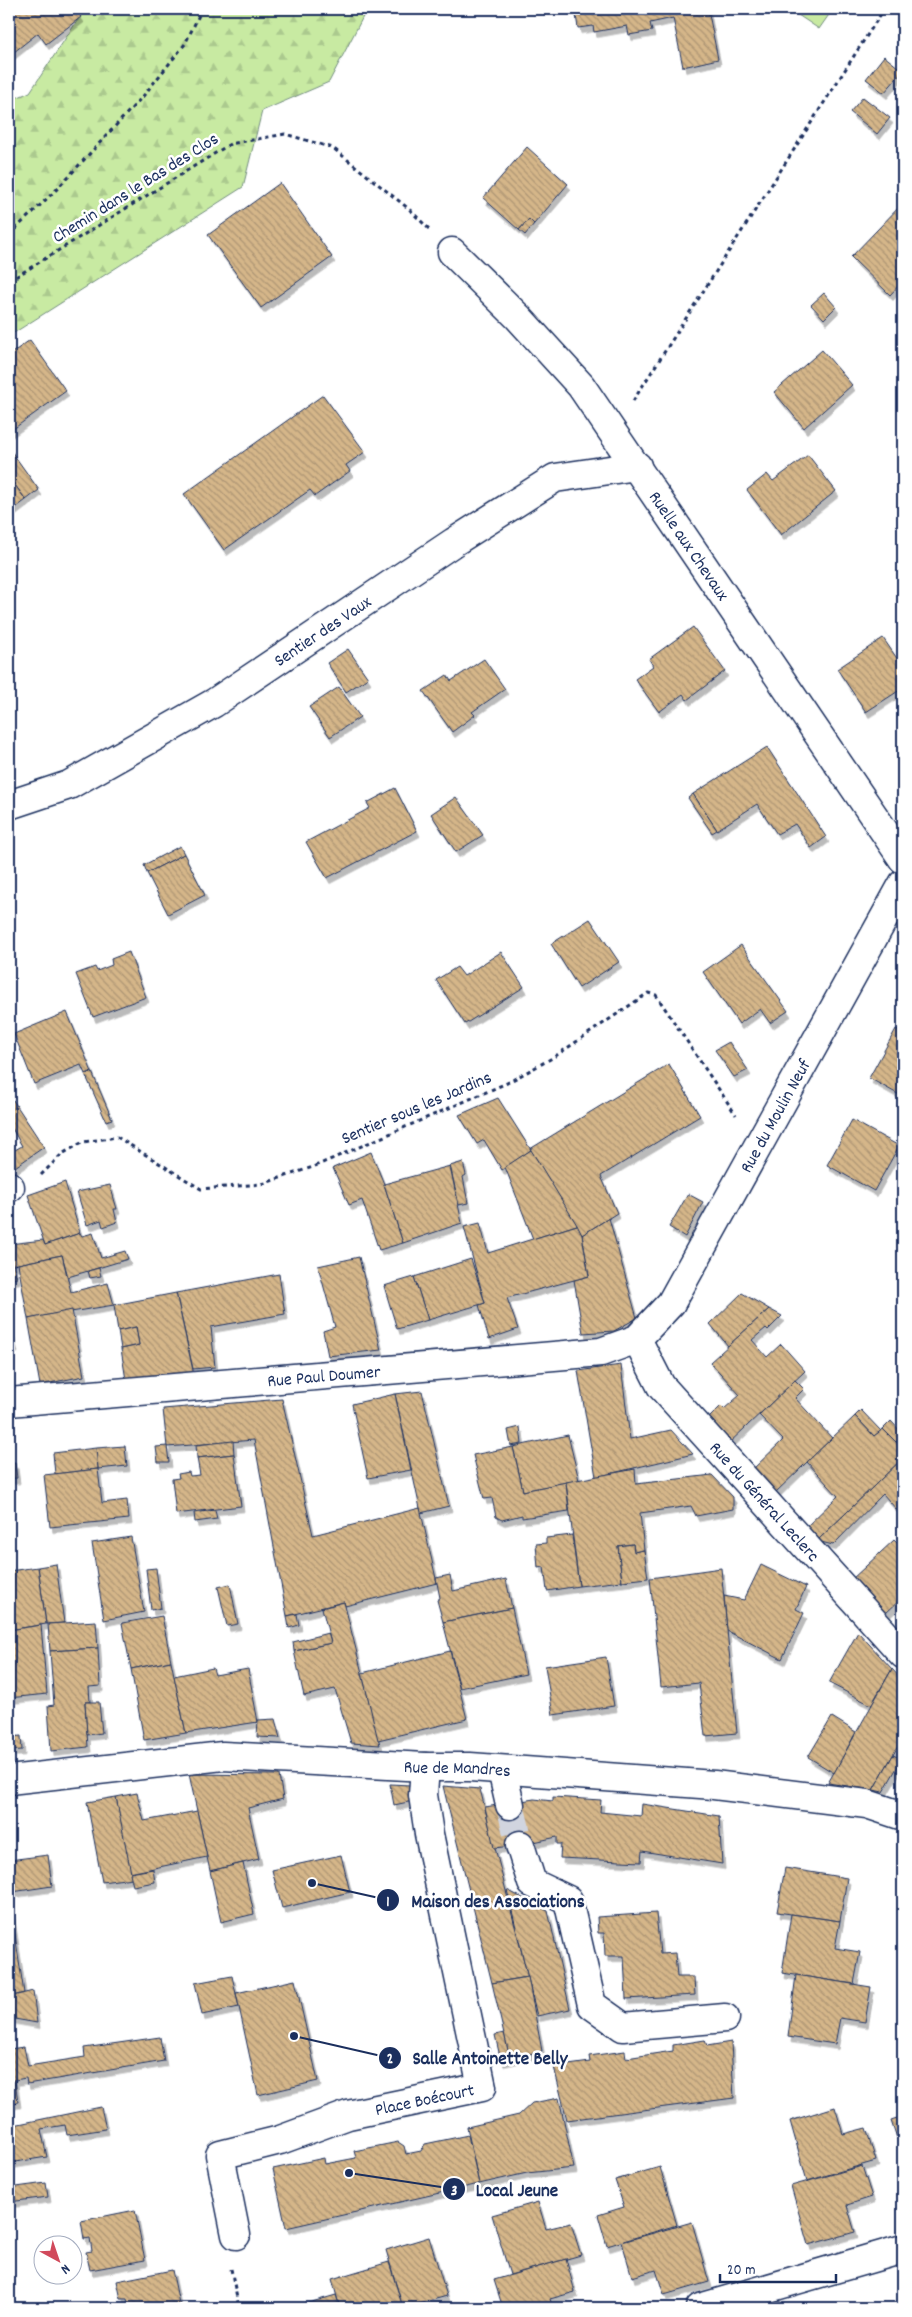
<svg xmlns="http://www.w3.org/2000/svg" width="912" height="2317" viewBox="0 0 912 2317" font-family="Dekko,sans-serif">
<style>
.green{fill:#c8eaa2;stroke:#728c80}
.forest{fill:url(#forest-firs);stroke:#728c80}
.building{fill:url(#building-back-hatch);stroke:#1b2f5e;filter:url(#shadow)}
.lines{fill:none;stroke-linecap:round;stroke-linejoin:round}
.minor-tunnel{stroke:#d1d5df;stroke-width:28;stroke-dasharray:28 14;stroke-linecap:butt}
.minor-casing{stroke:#1b2f5e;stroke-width:31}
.path{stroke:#1b2f5e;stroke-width:3;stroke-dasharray:4 4;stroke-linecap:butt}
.minor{stroke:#fff;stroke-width:28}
.labels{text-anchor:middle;stroke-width:5;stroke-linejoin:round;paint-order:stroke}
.street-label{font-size:18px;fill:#1b2f5e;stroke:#fff}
.leader{fill:none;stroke:#1b2f5e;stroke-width:2}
.callout-dot{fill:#1b2f5e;stroke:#fff;stroke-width:2}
.mark-label{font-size:15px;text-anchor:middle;font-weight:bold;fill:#fff}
.callout-label{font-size:19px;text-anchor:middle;font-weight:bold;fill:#1b2f5e;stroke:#fff;stroke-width:5;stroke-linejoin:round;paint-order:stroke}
</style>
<defs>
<pattern id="forest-firs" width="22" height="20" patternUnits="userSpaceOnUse" patternTransform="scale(1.25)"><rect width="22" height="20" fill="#c8eaa2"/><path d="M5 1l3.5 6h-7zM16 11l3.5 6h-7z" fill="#abc98e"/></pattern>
<pattern id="building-back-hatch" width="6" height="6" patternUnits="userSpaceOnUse" patternTransform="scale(1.25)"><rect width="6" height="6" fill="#d5b689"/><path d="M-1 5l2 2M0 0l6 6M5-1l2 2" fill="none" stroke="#ac9473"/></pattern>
<filter id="shadow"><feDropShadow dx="3" dy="5.5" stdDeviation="0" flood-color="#0004"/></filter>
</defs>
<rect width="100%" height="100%" fill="#fff"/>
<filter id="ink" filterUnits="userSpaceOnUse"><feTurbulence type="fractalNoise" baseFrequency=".02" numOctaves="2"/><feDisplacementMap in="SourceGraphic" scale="10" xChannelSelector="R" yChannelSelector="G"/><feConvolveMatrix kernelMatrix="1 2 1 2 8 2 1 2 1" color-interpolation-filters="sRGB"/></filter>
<g filter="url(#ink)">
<polygon class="green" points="789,9 833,9 819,29"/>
<polygon class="forest" points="85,9 367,9 329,82 262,111 243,187 9,336 9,101 30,92"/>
<g class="building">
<polygon points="16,9 75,9 81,17 46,44 38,33 9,56 9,14"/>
<polygon points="575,9 708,9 718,59 683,67 673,18 650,23 652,31 629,35 627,26 594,32 593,26 578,28"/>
<polygon points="884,56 903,71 884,93 866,79"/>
<polygon points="863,97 890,118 877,134 850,112"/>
<polygon points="527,147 568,184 534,224 529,219 519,230 483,198"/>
<polygon points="280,183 332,257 261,308 208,235"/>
<polygon points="903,203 903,281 890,295 851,257"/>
<polygon points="529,219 534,224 525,235 519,230"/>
<polygon points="824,293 836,307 824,319 811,305"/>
<polygon points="30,340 66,391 9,432 9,355"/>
<polygon points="822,350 852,385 804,428 774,392"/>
<polygon points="323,395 365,452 346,465 350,471 315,496 310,490 224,550 184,494"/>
<polygon points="9,448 39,490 26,500 9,477"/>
<polygon points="808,455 836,491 781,535 747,490 767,474 773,481"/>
<polygon points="9,477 26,500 9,513"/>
<polygon points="693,627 725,671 687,700 683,694 659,712 635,679 653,666 649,659"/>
<polygon points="883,638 903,667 903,688 866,712 837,669"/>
<polygon points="348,649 368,678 346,692 327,663"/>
<polygon points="484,659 505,689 472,712 475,715 452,732 423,691 447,675 451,681"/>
<polygon points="339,687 360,717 330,737 309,707"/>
<polygon points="767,747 826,837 811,848 795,824 777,834 757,804 717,830 693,794"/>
<polygon points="395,788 417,831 327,878 306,842 370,808 367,803"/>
<polygon points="693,794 717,830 712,833 688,798"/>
<polygon points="456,797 483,835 456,852 431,814"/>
<polygon points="180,846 184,854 147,873 144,865"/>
<polygon points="184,854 205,895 168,914 147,873"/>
<polygon points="590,919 619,962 579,988 551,944"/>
<polygon points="741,945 788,1011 770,1023 760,1009 739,1024 703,972"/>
<polygon points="129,952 146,997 93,1017 76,974 95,967 97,971 112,965 111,959"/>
<polygon points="501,952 524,987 465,1024 436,980 457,967 464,976"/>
<polygon points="67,1012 92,1072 85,1074 81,1065 34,1084 14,1034"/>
<polygon points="896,1029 903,1032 903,1097 869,1078"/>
<polygon points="729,1042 748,1070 734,1077 715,1050"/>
<polygon points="669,1064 700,1116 601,1176 617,1213 582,1235 530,1149"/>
<polygon points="92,1072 112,1119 106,1121 85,1074"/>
<polygon points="498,1098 531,1150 502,1170 484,1140 477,1144 459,1115"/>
<polygon points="13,1100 44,1147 15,1167 9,1168 9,1144 13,1151 22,1146 9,1123 9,1102"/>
<polygon points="852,1120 899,1146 874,1191 827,1165"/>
<polygon points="531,1150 577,1225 533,1239 505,1167"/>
<polygon points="371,1152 384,1184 403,1243 379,1250 362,1200 349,1205 333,1168"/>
<polygon points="463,1162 466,1175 463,1177 468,1203 459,1205 450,1166"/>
<polygon points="450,1166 462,1223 403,1243 384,1184"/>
<polygon points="65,1182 80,1233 45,1245 28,1195"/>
<polygon points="110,1185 117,1209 114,1209 117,1222 103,1227 101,1220 87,1225 77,1192"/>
<polygon points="688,1194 703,1202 685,1237 669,1227"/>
<polygon points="609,1218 637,1318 614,1331 583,1333 574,1280 589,1276 582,1235"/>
<polygon points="480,1223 488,1253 577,1225 582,1235 589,1276 507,1298 518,1329 489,1339 479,1305 485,1303 464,1227"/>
<polygon points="80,1233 82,1236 93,1233 101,1258 125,1251 128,1259 68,1277 62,1255 13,1265 9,1244 43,1240 45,1245"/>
<polygon points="9,1249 17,1278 9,1280"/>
<polygon points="62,1255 71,1292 108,1283 114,1305 28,1319 18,1264"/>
<polygon points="359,1257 381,1350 328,1356 323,1331 335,1327 318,1266"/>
<polygon points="471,1259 485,1303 428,1320 414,1277"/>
<polygon points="99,1268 101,1276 90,1278 88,1271"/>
<polygon points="279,1274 285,1314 211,1327 215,1367 193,1369 176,1293"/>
<polygon points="414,1277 428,1320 397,1329 384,1286"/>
<polygon points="176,1293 194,1375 126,1380 121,1349 139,1345 136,1327 118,1331 114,1305"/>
<polygon points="742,1293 769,1309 728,1346 710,1324"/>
<polygon points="769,1309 782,1316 768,1330 766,1328 752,1340 767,1357 781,1344 805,1371 727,1445 706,1421 721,1406 724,1409 740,1395 710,1362"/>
<polygon points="72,1310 84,1376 40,1385 28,1319"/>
<polygon points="9,1323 15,1347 9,1348"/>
<polygon points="136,1327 139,1345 121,1349 118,1331"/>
<polygon points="621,1365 630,1439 671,1430 693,1454 596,1477 578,1371"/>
<polygon points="795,1380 804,1389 795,1398 832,1438 774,1494 752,1470 783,1440 759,1415"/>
<polygon points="422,1391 449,1506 421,1513 395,1394"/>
<polygon points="395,1394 411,1470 368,1478 352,1404"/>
<polygon points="282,1399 313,1535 420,1508 437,1583 345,1606 344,1602 287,1616 254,1440 167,1447 163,1409"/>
<polygon points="861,1410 881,1431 874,1436 855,1416"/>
<polygon points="855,1416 874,1436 883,1429 903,1449 903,1458 817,1541 805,1528 838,1496 807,1462"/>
<polygon points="891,1421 903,1434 896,1442 883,1429"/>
<polygon points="520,1427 522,1444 511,1446 508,1430"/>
<polygon points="568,1435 579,1480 523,1491 513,1447"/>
<polygon points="233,1441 234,1454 197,1458 196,1445"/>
<polygon points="125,1446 127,1466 98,1469 96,1448"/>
<polygon points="167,1446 169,1462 158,1462 156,1447"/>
<polygon points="513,1447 523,1491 566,1482 569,1511 522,1518 522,1515 502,1520 496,1517 492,1498 484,1499 473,1455"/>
<polygon points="96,1448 98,1469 55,1474 53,1453"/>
<polygon points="234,1454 241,1506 176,1514 172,1479 179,1478 178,1474 189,1472 190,1476 200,1475 197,1458"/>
<polygon points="903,1458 903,1517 883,1494 833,1545 817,1541"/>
<polygon points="15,1463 17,1478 9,1479 9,1464"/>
<polygon points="98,1469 102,1503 127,1500 129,1519 50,1527 44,1475"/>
<polygon points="635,1469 636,1484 712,1475 733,1497 733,1509 696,1516 691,1506 640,1513 644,1550 634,1552 633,1544 618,1546 622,1581 579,1586 566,1482"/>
<polygon points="215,1510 217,1519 195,1522 194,1513"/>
<polygon points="572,1535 579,1586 547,1591 544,1567 538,1568 536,1544 546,1543 546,1538"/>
<polygon points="131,1537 144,1612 104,1620 92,1543"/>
<polygon points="894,1540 903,1549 903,1597 885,1614 852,1579"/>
<polygon points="633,1544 634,1552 644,1550 648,1578 622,1581 618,1546"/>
<polygon points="56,1564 64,1623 46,1624 38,1567"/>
<polygon points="761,1565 806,1587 796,1609 804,1613 782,1659 727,1631 724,1596 744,1600"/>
<polygon points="38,1567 46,1624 9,1630 9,1571"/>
<polygon points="156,1568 161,1608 151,1610 146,1569"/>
<polygon points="721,1568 737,1733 705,1736 699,1683 661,1687 650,1578"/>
<polygon points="450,1575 453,1591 506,1579 512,1608 443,1622 437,1600 440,1598 436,1578"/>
<polygon points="230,1584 238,1624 227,1626 218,1587"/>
<polygon points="344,1602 362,1673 380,1745 351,1743 335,1689 304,1696 294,1651 331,1643 322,1608"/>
<polygon points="512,1608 526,1674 460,1688 443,1622"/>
<polygon points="297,1614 299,1625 289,1628 287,1616"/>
<polygon points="162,1616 171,1661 131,1669 122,1623"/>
<polygon points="96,1621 98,1648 50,1651 48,1624"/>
<polygon points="41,1625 47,1694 9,1698 9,1630"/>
<polygon points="858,1632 892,1669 871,1705 829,1683"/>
<polygon points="328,1633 331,1643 294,1651 293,1642"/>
<polygon points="98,1648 100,1686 89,1687 90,1702 85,1702 88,1747 51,1751 48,1706 54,1705 50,1651"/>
<polygon points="450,1651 467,1719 378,1740 362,1673"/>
<polygon points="606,1657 614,1706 553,1715 545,1666"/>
<polygon points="171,1661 186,1733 144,1740 131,1669"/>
<polygon points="213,1668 215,1675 248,1669 258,1722 186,1733 174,1676"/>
<polygon points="892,1669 903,1681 903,1737 893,1755 873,1790 828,1783"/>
<polygon points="85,1702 99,1702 102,1733 87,1735"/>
<polygon points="832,1717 856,1732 834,1773 808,1757"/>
<polygon points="275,1719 280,1738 257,1737 258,1720"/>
<polygon points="21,1736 22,1750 9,1751 9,1737"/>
<polygon points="893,1755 902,1759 883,1792 873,1790"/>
<polygon points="189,1774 279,1775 283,1799 248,1808 259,1859 210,1871"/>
<polygon points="390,1784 410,1785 413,1801 394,1805"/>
<polygon points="443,1786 480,1789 528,1977 492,1983"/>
<polygon points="137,1793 144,1821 197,1811 207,1857 130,1873 116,1797"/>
<polygon points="116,1797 132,1878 102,1882 87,1802"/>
<polygon points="553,1797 601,1800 600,1812 641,1816 642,1804 719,1816 722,1864 642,1851 641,1862 560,1858 561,1844 557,1844 557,1837 520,1845 494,1848 485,1807 534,1799 553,1801"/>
<polygon points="48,1855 52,1886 12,1892 9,1860"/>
<polygon points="341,1855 350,1892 282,1908 272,1870"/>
<polygon points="243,1863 254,1914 221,1922 210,1871"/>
<polygon points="785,1868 847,1878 840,1921 777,1912"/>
<polygon points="153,1869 155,1882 133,1886 130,1873"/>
<polygon points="507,1890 548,1911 570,2009 537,2016"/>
<polygon points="9,1895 24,1993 9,1997"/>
<polygon points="656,1913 660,1954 675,1953 677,1977 694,1977 695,1995 626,1999 624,1956 605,1956 604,1933 598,1933 597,1917"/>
<polygon points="791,1914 840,1921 835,1948 860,1952 854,1984 782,1973"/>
<polygon points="796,1975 871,1987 865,2022 840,2018 835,2044 788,2037"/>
<polygon points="232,1976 239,2007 202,2015 195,1983"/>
<polygon points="528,1977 542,2051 510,2059 492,1983"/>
<polygon points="295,1980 318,2081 258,2095 236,1993"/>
<polygon points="33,1991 37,2023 9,2018 9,1997"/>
<polygon points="504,2033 510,2059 501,2061 495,2035"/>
<polygon points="160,2037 164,2061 27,2084 26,2078 9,2081 9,2049 24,2047 28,2066 85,2057 84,2048"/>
<polygon points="705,2040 707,2046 731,2042 734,2098 567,2120 554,2067 590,2062 589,2056 625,2051 626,2058 673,2051 673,2045"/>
<polygon points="15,2080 18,2102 9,2104 9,2081"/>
<polygon points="559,2098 574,2168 527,2173 479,2184 467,2127 519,2115 532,2103"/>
<polygon points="101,2107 106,2129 67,2135 65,2125 41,2129 47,2157 9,2163 9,2126"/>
<polygon points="835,2107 843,2134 866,2128 876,2161 807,2181 790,2121"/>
<polygon points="903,2116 903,2153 902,2153 891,2120"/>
<polygon points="468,2135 479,2184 286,2228 273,2169 324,2158 325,2164 356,2158 354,2151 398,2142 404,2146 406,2154 421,2151 425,2144"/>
<polygon points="862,2166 872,2197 847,2205 855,2232 808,2245 791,2186"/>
<polygon points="660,2167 677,2225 607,2246 598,2215 624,2207 615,2180"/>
<polygon points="46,2183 48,2197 9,2202 9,2188"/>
<polygon points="538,2202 546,2229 571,2223 581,2255 510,2275 492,2215"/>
<polygon points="135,2210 145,2260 90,2270 86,2252 92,2251 90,2238 84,2239 81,2221"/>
<polygon points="692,2222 709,2282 664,2295 656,2270 632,2277 622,2242"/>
<polygon points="429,2237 447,2296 403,2308 386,2250"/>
<polygon points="566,2259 575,2292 550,2299 553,2308 503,2308 494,2280"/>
<polygon points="389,2262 403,2308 340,2308 332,2279"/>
<polygon points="172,2270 180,2308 129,2308 127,2299 121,2299 117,2281"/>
<polygon points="336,2295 340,2308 291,2308"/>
</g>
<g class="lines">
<polyline class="minor-tunnel" points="510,1805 520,1845"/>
<g class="minor-casing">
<g id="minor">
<path id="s1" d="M452 252 518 317 581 386 903 859"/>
<path id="s2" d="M9 805 69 785 214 703 454 542 555 478 637 466"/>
<polyline points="9,1186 10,1187"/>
<path id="s3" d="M637 1339 661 1386 903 1654"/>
<path id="s4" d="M9 1402 601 1352 637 1339 671 1303 903 884"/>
<polyline points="502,1770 510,1805"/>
<path id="s5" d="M9 1780 223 1756 425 1767H470L714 1785 867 1804 903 1816"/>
<polyline points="520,1845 532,1883 568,1900 592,2005 623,2027 725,2018"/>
<path id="s6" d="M236 2235 220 2155 280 2140 348 2115 482 2087 429 1834 423 1795 425 1767"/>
<polyline points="700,2308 903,2249"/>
</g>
</g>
<g class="path">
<polyline points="9,235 56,190 144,95 185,44 202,9"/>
<polyline points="9,281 230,144 285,134 333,148 409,209 429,229"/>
<polyline points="633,401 884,9"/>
<polyline points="41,1175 62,1154 83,1142 117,1137 201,1189 262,1184 313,1167 507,1083 554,1057 648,993 656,995 736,1115"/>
<polyline points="231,2269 239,2308"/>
</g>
<use href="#minor" class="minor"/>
</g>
</g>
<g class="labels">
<g class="street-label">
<text transform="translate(135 187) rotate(-32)" y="6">Chemin dans le Bas des Clos</text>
<text dy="6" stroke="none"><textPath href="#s1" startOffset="379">Ruelle aux Chevaux</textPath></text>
<text dy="6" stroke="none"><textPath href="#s2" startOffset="360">Sentier des Vaux</textPath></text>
<text transform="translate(416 1107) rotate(-23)" y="6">Sentier sous les Jardins</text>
<text dy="6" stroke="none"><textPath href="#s4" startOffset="896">Rue du Moulin Neuf</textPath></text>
<text dy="6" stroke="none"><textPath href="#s4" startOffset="316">Rue Paul Doumer</textPath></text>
<text dy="6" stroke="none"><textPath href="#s3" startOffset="208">Rue du Général Leclerc</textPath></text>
<text dy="6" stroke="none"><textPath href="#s5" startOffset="450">Rue de Mandres</textPath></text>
<text dy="6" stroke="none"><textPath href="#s6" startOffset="294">Place Boécourt</textPath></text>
</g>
</g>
<path class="leader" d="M312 1883L388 1900M294 2036L390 2058M349 2173L454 2189"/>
<g class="callout-dot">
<circle cx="312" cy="1883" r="5"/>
<circle cx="294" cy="2036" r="5"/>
<circle cx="349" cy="2173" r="5"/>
<circle cx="388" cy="1900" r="12"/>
<circle cx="390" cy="2058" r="12"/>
<circle cx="454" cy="2189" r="12"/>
</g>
<g class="mark-label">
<text x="388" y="1906">1</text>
<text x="390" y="2063">2</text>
<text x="454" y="2195">3</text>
</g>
<g class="callout-label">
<text x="498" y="1907">Maison des Associations</text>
<text x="490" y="2064">Salle Antoinette Belly</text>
<text x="517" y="2196">Local Jeune</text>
</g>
<rect width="912" height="2317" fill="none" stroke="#fff" stroke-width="30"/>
<rect x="15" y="15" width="882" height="2287" fill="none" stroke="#1b2f5e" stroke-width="2" filter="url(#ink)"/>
<g transform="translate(58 2260) rotate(140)"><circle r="24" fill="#ffffff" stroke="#a4acbf"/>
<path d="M0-4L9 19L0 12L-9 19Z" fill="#d1495b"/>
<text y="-8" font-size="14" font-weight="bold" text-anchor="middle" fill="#1b2f5e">N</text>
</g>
<path d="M720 2274v8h116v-8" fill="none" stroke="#1b2f5e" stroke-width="2.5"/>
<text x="727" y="2274" font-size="15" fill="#1b2f5e" stroke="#ffffff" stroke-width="4" paint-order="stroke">20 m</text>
</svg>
